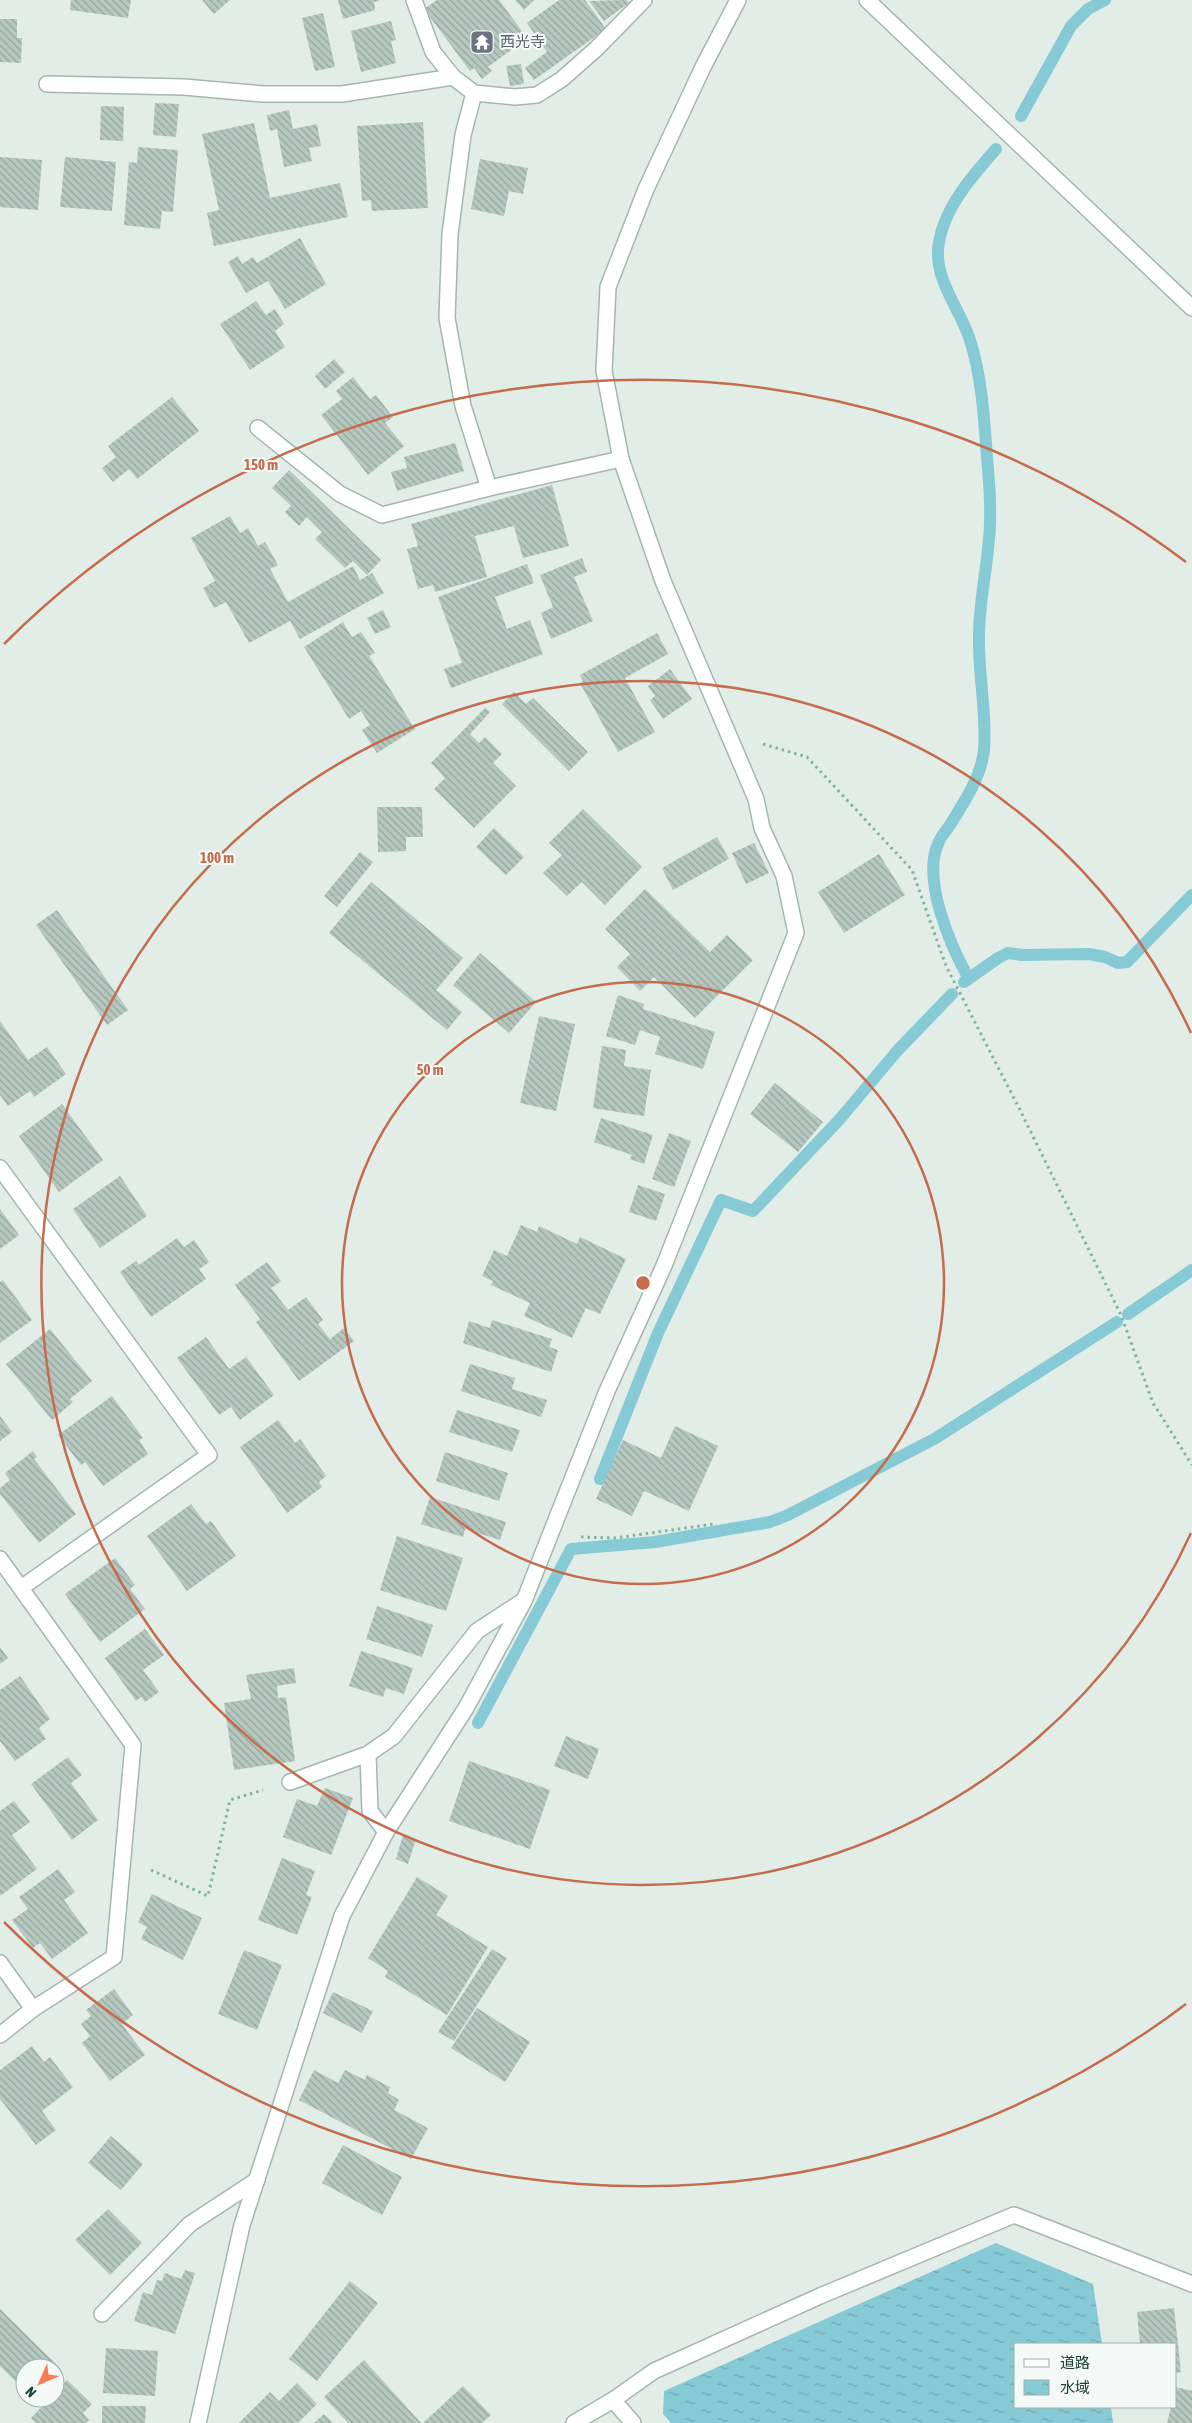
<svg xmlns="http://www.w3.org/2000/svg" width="1192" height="2423" viewBox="0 0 1192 2423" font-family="'Asap Condensed','Noto Sans JP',sans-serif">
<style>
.water{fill:url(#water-ripples)}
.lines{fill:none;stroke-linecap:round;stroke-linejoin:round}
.stream{stroke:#86cad6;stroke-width:12}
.building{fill:url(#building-back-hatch)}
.minor-casing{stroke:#a4b6af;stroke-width:18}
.path{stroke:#80b3a3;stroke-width:3;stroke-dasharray:2.5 4;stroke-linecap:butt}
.minor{stroke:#fff;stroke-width:15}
.ring{fill:none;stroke:#c46c4b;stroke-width:2.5}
.labels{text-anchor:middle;stroke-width:4;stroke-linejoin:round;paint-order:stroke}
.worship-label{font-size:15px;fill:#5b616d;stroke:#f3f9f6;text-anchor:start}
.centre{fill:#c46c4b;stroke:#f3f9f6;stroke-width:2.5}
.ring-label{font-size:15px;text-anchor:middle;font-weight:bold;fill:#c46c4b;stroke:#f3f9f6;stroke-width:4;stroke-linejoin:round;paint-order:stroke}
</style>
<defs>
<pattern id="water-ripples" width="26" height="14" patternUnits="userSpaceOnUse" patternTransform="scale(1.25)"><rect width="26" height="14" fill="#86cad6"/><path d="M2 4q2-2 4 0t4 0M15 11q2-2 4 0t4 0" fill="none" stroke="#6da5ae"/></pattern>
<pattern id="building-back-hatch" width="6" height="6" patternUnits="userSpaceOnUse" patternTransform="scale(1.25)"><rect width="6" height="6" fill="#b7c8c1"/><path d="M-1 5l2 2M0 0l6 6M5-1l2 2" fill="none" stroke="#94a49e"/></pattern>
</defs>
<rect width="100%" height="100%" fill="#e2ede8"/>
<polygon class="water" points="996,2243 1093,2284 1102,2344 1016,2344 1016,2407 1111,2407 1113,2423 671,2423 663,2414 664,2391"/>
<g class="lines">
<g class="stream">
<polyline points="1021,116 1071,26 1088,9 1105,0"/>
<path d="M968 977C950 945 922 879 938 844 940 837 946 831 950 825 964 802 981 778 984 750 987 712 978 674 979 636 979 599 989 561 990 523 991 501 989 479 987 457 984 418 982 378 970 340 961 311 936 282 938 250 941 211 972 176 996 149"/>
<polyline points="964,982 998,958 1008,953 1022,955 1089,954 1105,957 1118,963 1127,962 1192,895"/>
<polyline points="1128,1314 1192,1270"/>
<polyline points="600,1479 658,1333 721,1200 753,1211 839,1120 898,1050 952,994"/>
<polyline points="478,1723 571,1549 655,1542 770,1522 788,1515 936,1438 1117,1322"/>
</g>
</g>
<g class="building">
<polygon points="71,0 131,0 128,18 70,10"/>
<polygon points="202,0 230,0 214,14"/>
<polygon points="338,0 379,0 379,1 374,2 375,10 343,19"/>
<polygon points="437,0 499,0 522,31 512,38 518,45 488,67 492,71 482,79 474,68 470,71 424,9"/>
<polygon points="515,0 534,0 524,10"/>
<polygon points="559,0 585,0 606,29 534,80 525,68 547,52 527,23"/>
<polygon points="626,0 629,3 604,21 589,1"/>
<polygon points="323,13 335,67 315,71 302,18"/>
<polygon points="0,19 17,19 17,38 22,38 21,63 0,62"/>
<polygon points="391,21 396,40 391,41 396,63 361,72 351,31"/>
<polygon points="521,64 524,84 510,86 506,66"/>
<polygon points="155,103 179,104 176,137 153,135"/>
<polygon points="101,106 124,107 123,141 100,140"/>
<polygon points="289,110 293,129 317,124 321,146 309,148 312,161 284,167 277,129 270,131 267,115"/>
<polygon points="423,122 428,208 372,211 371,200 362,201 357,126"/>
<polygon points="254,123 270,198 340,183 348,217 214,246 207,213 219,210 202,134"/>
<polygon points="138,147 178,150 173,212 162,211 160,229 124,225 129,162 137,163"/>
<polygon points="0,157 42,160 38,210 0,207"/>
<polygon points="65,157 116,162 112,211 60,207"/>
<polygon points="480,159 528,168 523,194 509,191 504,216 471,209"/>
<polygon points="300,238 326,284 285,309 268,281 246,293 228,262 238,256 242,264 253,257 257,263"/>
<polygon points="256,301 266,315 275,309 284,324 275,331 285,347 250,370 220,324"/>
<polygon points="334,359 345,372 325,389 315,376"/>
<polygon points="353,377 370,399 376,395 393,417 385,423 404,446 368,475 321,415 342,399 336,391"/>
<polygon points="172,397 199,431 137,479 129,469 113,482 102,468 116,457 108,446"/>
<polygon points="455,443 464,471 397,491 391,472 407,468 404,457"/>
<polygon points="289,470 381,560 367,575 353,561 345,568 315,539 322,532 307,517 299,526 285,512 291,506 272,488"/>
<polygon points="552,485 569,546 523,558 514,526 475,536 487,577 435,592 433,585 418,589 407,549 418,546 411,524"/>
<polygon points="230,516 240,533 248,528 258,546 265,542 278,565 270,569 288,602 353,566 360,580 372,573 384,593 300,639 290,621 249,643 226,602 214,608 203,588 215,581 191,538"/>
<polygon points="582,558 587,572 574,577 593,621 551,639 541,613 553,607 540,575"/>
<polygon points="527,564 534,583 495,597 507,629 530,620 543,654 451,688 444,669 462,663 438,597"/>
<polygon points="383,610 391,627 375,634 367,618"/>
<polygon points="343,622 352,637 361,632 375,653 369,656 415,729 377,753 362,730 370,725 361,711 349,719 304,647"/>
<polygon points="657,633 668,654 625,678 655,732 618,752 580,683 583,681 580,675"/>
<polygon points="670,669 692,699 663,719 650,700 655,696 648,686"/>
<polygon points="514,692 526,704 533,698 588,752 569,771 502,704"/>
<polygon points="485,708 490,712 470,734 479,743 485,737 502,754 493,763 516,786 474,828 434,789 445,778 431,763"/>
<polygon points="377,807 422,807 423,837 406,837 406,851 378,852"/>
<polygon points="583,809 642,867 605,905 582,882 567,896 543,873 562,855 549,843"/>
<polygon points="494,828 524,857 506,875 476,847"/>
<polygon points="717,837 729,859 673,890 662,868"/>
<polygon points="754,843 769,873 746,884 732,853"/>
<polygon points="360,852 373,862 337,907 324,896"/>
<polygon points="879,854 905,895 844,933 818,892"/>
<polygon points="371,882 463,958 436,990 462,1012 447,1030 329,933"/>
<polygon points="645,889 710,952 727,935 753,960 695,1018 654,977 640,991 617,967 630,954 605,929"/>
<polygon points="57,910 128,1010 107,1025 36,925"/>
<polygon points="480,953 536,1002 509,1033 453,985"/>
<polygon points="618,995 644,1004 643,1009 715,1032 703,1069 655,1054 660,1037 640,1030 635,1045 606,1036"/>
<polygon points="539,1016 575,1024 556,1111 520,1103"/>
<polygon points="0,1021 28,1060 47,1047 66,1074 34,1097 30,1091 8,1106 0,1095"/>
<polygon points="602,1046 626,1050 624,1066 651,1070 644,1116 593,1108"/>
<polygon points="775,1083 823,1122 798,1152 750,1114"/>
<polygon points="62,1104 103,1160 59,1192 19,1136"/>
<polygon points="601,1118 653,1135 644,1164 630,1159 632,1155 594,1142"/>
<polygon points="669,1133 691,1141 674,1187 652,1179"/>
<polygon points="120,1176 147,1216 100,1248 73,1209"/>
<polygon points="638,1185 665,1194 656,1221 629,1212"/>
<polygon points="0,1209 19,1235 0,1249"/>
<polygon points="521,1225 537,1232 539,1226 577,1244 580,1237 626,1259 600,1314 586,1308 572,1338 524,1316 530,1303 491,1285 493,1281 482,1276 494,1250 507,1256"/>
<polygon points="177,1238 184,1247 194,1240 209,1262 199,1269 206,1279 151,1317 120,1272 136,1261 139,1265"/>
<polygon points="267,1262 281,1281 271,1288 288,1310 306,1297 323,1320 318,1324 330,1339 344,1328 354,1341 299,1381 256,1322 260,1319 235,1285"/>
<polygon points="3,1280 32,1320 0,1343 0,1282"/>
<polygon points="492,1320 552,1339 549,1347 558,1350 551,1372 463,1343 469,1321 490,1328"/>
<polygon points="50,1329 92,1381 70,1399 73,1402 52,1420 6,1364"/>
<polygon points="206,1337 229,1369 246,1357 274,1395 240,1420 231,1407 219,1415 177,1358"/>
<polygon points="470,1364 515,1378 512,1389 547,1400 541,1417 461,1391"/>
<polygon points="112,1396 143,1438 139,1440 148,1454 103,1486 85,1462 81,1465 58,1435"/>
<polygon points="457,1410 520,1430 512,1452 449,1432"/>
<polygon points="0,1416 12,1432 0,1441"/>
<polygon points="278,1420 295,1443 300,1439 326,1476 319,1482 322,1487 287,1513 240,1447"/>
<polygon points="675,1426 718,1446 689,1511 644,1491 632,1516 596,1499 623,1440 661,1458"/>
<polygon points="33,1451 37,1457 34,1459 76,1514 39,1543 0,1494 0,1488 10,1480 5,1473"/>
<polygon points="445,1452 508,1473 499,1501 436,1481"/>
<polygon points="430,1497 506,1522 500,1540 465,1529 463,1537 421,1524"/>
<polygon points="191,1504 206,1524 211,1521 236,1556 187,1591 147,1536"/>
<polygon points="397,1536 463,1558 446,1611 380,1590"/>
<polygon points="115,1558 135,1585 130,1589 145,1609 100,1642 65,1594"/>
<polygon points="377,1606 433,1625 422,1657 366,1639"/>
<polygon points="145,1629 164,1655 143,1670 159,1692 145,1702 141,1697 136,1701 105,1658"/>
<polygon points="0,1647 8,1658 0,1664"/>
<polygon points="361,1651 413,1668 404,1694 386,1688 383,1697 349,1686"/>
<polygon points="294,1668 296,1683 277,1686 278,1698 286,1697 295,1761 234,1770 224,1703 251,1699 246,1675"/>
<polygon points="20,1676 50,1719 39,1728 46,1739 15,1761 0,1741 0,1690"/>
<polygon points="566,1736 599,1749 588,1779 554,1766"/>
<polygon points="68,1757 82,1775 71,1783 98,1820 72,1840 31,1784"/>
<polygon points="469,1761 550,1790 530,1849 449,1821"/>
<polygon points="325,1788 353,1798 331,1855 283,1837 297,1799 317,1806"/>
<polygon points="14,1801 30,1822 12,1835 37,1869 0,1896 0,1811"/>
<polygon points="403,1835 416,1839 408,1864 396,1859"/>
<polygon points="282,1858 315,1871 306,1895 312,1897 297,1935 258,1920"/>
<polygon points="58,1869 75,1892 64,1900 88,1933 52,1959 40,1943 33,1948 12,1920 28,1909 19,1897"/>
<polygon points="417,1877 448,1896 436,1915 488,1947 447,2015 385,1977 388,1971 368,1958"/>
<polygon points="152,1894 202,1918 183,1960 141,1939 147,1927 138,1922"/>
<polygon points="492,1949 507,1958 454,2041 438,2032"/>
<polygon points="244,1950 282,1965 257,2030 218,2014"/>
<polygon points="114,1989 133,2015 122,2024 145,2055 110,2081 82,2043 90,2036 81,2024 91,2016 86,2010"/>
<polygon points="333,1992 373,2011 362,2033 323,2013"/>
<polygon points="477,2008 530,2042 505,2082 451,2048"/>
<polygon points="32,2046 44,2062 50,2057 73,2087 42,2111 56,2130 36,2145 0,2099 0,2070"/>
<polygon points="314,2070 338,2083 345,2070 365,2080 367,2075 390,2087 388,2093 399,2100 394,2110 428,2128 411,2159 299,2100"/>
<polygon points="111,2136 143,2164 121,2190 88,2163"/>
<polygon points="343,2145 402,2177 382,2215 322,2183"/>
<polygon points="108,2209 142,2243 110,2275 75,2240"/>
<polygon points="185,2270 195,2273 175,2334 134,2321 143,2292 152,2295 157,2280 162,2281 165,2273 181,2279"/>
<polygon points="350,2281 378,2303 317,2381 289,2359"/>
<polygon points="1174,2308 1181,2372 1176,2373 1176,2344 1140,2344 1137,2312"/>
<polygon points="0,2309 61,2369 55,2375 55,2368 25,2368 25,2391 0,2366"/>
<polygon points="106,2348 158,2351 155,2396 103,2393"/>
<polygon points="364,2360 421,2423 348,2423 324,2397"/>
<polygon points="67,2380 92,2404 83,2413 89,2420 86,2423 36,2423 31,2418 50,2398 55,2398 55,2393"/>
<polygon points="297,2383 317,2404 298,2423 239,2423 270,2392 279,2401"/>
<polygon points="463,2386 491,2415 482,2423 423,2423"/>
<polygon points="1176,2387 1192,2391 1192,2423 1167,2423 1171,2407 1176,2407"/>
<polygon points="102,2406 146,2406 145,2423 102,2423"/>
<polygon points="324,2414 333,2423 314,2423"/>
</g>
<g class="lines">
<g class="minor-casing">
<g id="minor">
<polyline points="414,0 433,52 453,77 474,93 515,97 537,95 562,79 596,49 644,0"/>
<polyline points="867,0 1192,308"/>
<polyline points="47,84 184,87 263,94 342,94 453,77"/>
<polyline points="474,93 463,135 450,234 447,318 463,406 489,488 621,459"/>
<polyline points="258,428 340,494 382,515 489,488"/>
<polyline points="0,1168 209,1455 21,1588"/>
<polyline points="0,1559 133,1745 114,1957 33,2009 0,2035"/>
<polyline points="290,1782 368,1754"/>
<polyline points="386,1832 370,1811 368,1754 394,1736 477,1631 523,1601"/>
<polyline points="0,1963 33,2009"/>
<polyline points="102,2314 190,2224 257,2180"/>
<polyline points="613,2400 633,2423"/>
<polyline points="198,2423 242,2225 342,1916 386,1832 466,1708 524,1601 607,1391 663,1268 796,933 784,876 762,828 756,799 663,581 621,459 604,371 608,287 646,189 703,67 738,0"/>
<polyline points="574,2423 613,2400 654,2371 820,2296 1014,2215 1192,2284"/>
</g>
</g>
<g class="path">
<polyline points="763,744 807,757 912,870 946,966 1020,1110 1121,1315 1153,1403 1192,1465"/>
<polyline points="581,1537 615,1538 714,1524"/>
<polyline points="151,1870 208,1896 230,1800 263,1790"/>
</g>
<use href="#minor" class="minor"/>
</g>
<g class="ring">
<circle cx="643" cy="1283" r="301"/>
<path d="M1191 1533A602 602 0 1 1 1191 1033"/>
<path d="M1186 2004A903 903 0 0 1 4 1922M4 644A903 903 0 0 1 1186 562"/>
</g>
<defs>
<g id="temple-square" transform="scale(1.25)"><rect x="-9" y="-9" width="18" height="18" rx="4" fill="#6b7280" stroke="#f3f9f6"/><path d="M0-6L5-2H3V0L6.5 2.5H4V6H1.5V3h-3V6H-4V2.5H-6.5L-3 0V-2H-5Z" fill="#fff"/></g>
</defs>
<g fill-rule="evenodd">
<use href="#temple-square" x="482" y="42"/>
</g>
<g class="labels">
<g class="worship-label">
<text x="500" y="47">西光寺</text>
</g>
</g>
<circle cx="643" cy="1283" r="8" class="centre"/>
<g class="ring-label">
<text x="261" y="470">150 m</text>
<text x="217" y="863">100 m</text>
<text x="430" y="1075">50 m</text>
</g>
<rect x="1014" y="2343" width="162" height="65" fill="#f3f9f6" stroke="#9fafaa"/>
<rect x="1024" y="2359" width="25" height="8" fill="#ffffff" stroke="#9fafaa"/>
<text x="1060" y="2368" font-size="15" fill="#214037">道路</text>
<rect x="1024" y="2380" width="25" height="15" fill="url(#water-ripples)" stroke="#9fafaa"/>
<text x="1060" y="2393" font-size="15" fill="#214037">水域</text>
<g transform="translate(40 2383) rotate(225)"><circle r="24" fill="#f3f9f6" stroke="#9fafaa"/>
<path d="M0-4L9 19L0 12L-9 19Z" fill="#fb7b52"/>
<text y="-8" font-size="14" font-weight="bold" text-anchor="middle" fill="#214037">N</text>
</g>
</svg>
